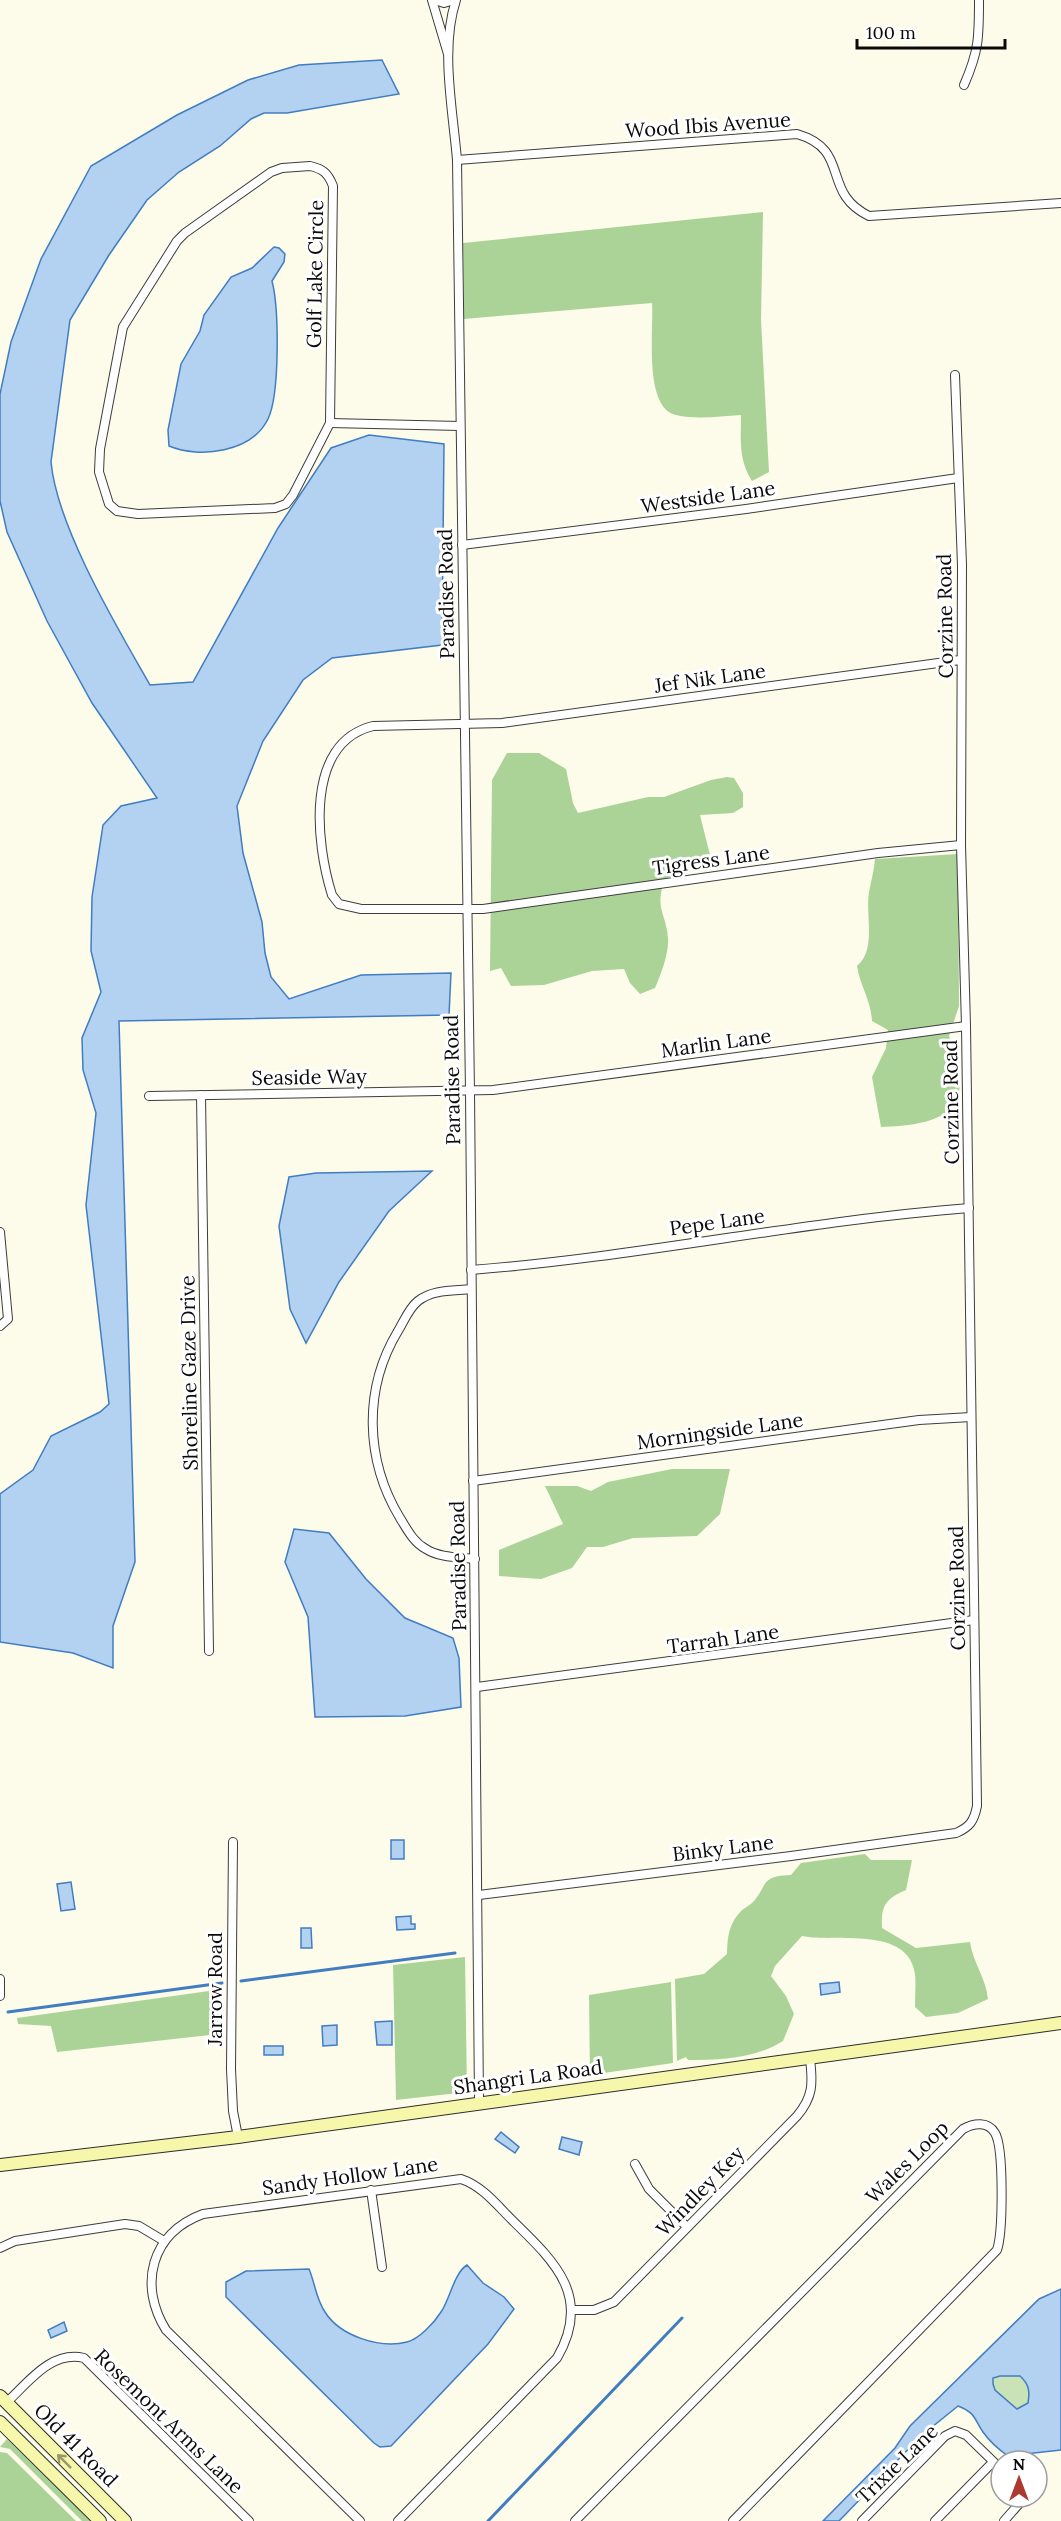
<svg xmlns="http://www.w3.org/2000/svg" width="1061" height="2521" viewBox="0 0 1061 2521" font-family="Lora,serif">
<style>
.green{fill:#c9e3b7}
.forest{fill:#abd398}
.water{fill:#b3d1f0;stroke:#417dc0;stroke-width:1.5;fill-rule:evenodd}
.lines{fill:none;stroke-linecap:round;stroke-linejoin:round}
.stream{stroke:#417dc0;stroke-width:3}
.street-casing{stroke:#3d3d3d;stroke-width:10}
.secondary-casing{stroke:#2c2c2c;stroke-width:14}
.street{stroke:#fff;stroke-width:8}
.secondary{stroke:#f6f7aa;stroke-width:12}
.oneway{stroke:#98986a}
.labels{text-anchor:middle;stroke-width:6;stroke-linejoin:round;paint-order:stroke}
.street-label{font-size:20px;fill:#0a0a0a;stroke:#fff}
</style>
<rect width="100%" height="100%" fill="#fdfcea"/>
<path class="green" d="M1000 2376H1020C1029 2384 1030 2391 1028 2403L1018 2409 995 2390 992 2384 993 2378Z"/>
<g class="forest">
<path d="M763 212 761 320 769 472 752 481C738 459 741 439 741 415 720 416 698 420 676 415 643 408 654 329 652 303L464 319 463 243Z"/>
<path d="M507 753H539L566 769 573 803 578 813 648 797H664L711 780 727 777 734 778 743 793V807L733 813 700 815 710 855 665 879C654 909 666 912 668 938 669 954 661 974 655 988L640 994 630 983 624 969 592 971 544 985 511 986 501 968 490 971 492 780Z"/>
<path d="M958 854 959 1006 949 1036C954 1046 953 1053 954 1064 956 1073 962 1086 958 1096 950 1124 905 1126 881 1127L872 1077 886 1048 888 1030 872 1021C871 1000 860 986 857 966 877 949 865 915 869 892 871 881 874 871 875 859Z"/>
<polygon points="672,1469 730,1469 720,1514 697,1536 633,1538 603,1547 587,1547 572,1568 541,1579 499,1576 499,1550 563,1524 545,1486 577,1486 591,1491 608,1482"/>
<path d="M865 1854 871 1860H912L906 1890C885 1899 881 1906 882 1928L916 1948 970 1942C973 1963 986 1978 988 1999L958 2013 926 2017 915 2007C915 1996 916 1984 915 1974 908 1925 836 1943 802 1936L775 1966 771 1976 786 1996 794 2014 783 2041C754 2059 721 2060 688 2060L686 2057 677 2061 675 1979 704 1974 727 1954C727 1938 729 1923 741 1911 744 1908 749 1906 752 1903 769 1885 759 1876 791 1875L801 1863Z"/>
<polygon points="465,1957 467,2092 396,2100 393,1965"/>
<polygon points="671,1982 673,2063 590,2075 589,1995"/>
<polygon points="216,1990 219,2034 57,2052 51,2026 18,2024 17,2018"/>
<polygon points="7,2439 93,2521 82,2521 10,2449 0,2447"/>
<polygon points="0,2452 7,2453 76,2521 0,2521"/>
</g>
<g class="water">
<path d="M382 60 399 94 287 113H264L251 119 220 146 179 172 147 200 109 255 70 320 51 462C57 527 117 627 150 685L193 682 278 528 331 448 369 435 444 444 442 645 332 658 303 680 263 741 237 806 243 853 262 922 265 953 271 977 289 999 361 975 451 973 449 1015 119 1021 135 1562 113 1626V1668L73 1653 0 1642V1494L33 1470 51 1436 100 1412 109 1404 86 1205 96 1113 83 1070 82 1038 101 992 91 951 92 897 103 825 121 806 157 798 92 703 47 621 7 532 0 501V394L11 342 41 259 91 166 177 115 248 80 299 65Z"/>
<path d="M274 247 279 248 285 254 284 262 272 281C279 308 280 394 268 419 252 452 200 459 169 446L168 430 181 364 200 331 204 315 231 277 252 268Z"/>
<polygon points="432,1171 389,1211 339,1282 306,1343 290,1309 279,1226 289,1177 316,1173"/>
<polygon points="294,1529 329,1533 366,1579 405,1618 453,1638 459,1658 461,1707 405,1716 315,1717 308,1617 285,1562"/>
<rect x="391" y="1840" width="13" height="19"/>
<polygon points="71,1882 75,1909 61,1911 57,1884"/>
<polygon points="411,1916 411,1924 415,1924 415,1929 397,1930 396,1917"/>
<polygon points="301,1928 311,1928 312,1948 301,1948"/>
<polygon points="839,1982 840,1992 821,1995 820,1984"/>
<polygon points="392,2021 392,2045 377,2045 375,2022"/>
<polygon points="337,2025 337,2045 323,2046 322,2026"/>
<rect x="264" y="2046" width="19" height="9"/>
<polygon points="501,2132 519,2147 515,2153 495,2139"/>
<polygon points="562,2137 582,2142 579,2155 559,2149"/>
<path d="M467 2265 483 2283 504 2297 514 2309 488 2344 391 2446 380 2447 374 2443 226 2297V2282L246 2271 309 2269C315 2283 316 2299 325 2312 340 2336 380 2349 407 2342 419 2339 434 2323 441 2312 450 2299 454 2273 467 2265Z"/>
<path d="M1061 2289V2450L1008 2456C998 2449 990 2442 983 2432 974 2419 976 2413 958 2406L921 2436 839 2521H823L895 2448 910 2426 1039 2299ZM1000 2376H1020C1029 2384 1030 2391 1028 2403L1017 2409 995 2390 993 2384V2378Z"/>
<polygon points="64,2322 67,2331 51,2338 48,2330"/>
</g>
<g class="lines">
<g class="stream">
<polyline points="241,1981 455,1953"/>
<polyline points="8,2012 222,1983"/>
<polyline points="488,2521 682,2318"/>
</g>
<g class="street-casing">
<g id="street">
<polyline points="432,0 448,54"/>
<polyline points="435,0 444,3 454,0"/>
<path d="M456 0C440 49 453 110 457 160L470 1092 479 2102"/>
<path d="M964 85C979 51 979 37 979 0"/>
<path d="M457 160 797 134C852 150 820 192 869 216L1061 203"/>
<path d="M310 166C323 169 328 173 333 186L330 423 293 495 286 504 275 508 138 514 117 511 109 504 99 472 100 449 123 327 177 241 185 233 271 172 282 168Z"/>
<polyline points="330,423 460,426"/>
<polyline points="462,545 746,509 958,478"/>
<path d="M960 660 502 723 373 726C304 743 316 844 332 895L339 904 361 909H483L878 853 961 845"/>
<polyline points="201,1095 209,1651"/>
<polyline points="149,1096 493,1090 966,1026"/>
<polyline points="0,1232 8,1319 0,1326"/>
<path d="M471 1270C638 1257 802 1221 969 1208"/>
<path d="M471 1289C454 1291 433 1289 418 1301 409 1308 404 1321 398 1331 363 1389 365 1460 400 1518 407 1529 413 1542 426 1549 440 1558 459 1557 475 1559"/>
<polyline points="473,1481 919,1420 971,1417"/>
<polyline points="477,1687 974,1620"/>
<polyline points="233,1842 231,2069 233,2111 238,2137"/>
<path d="M479 1895 791 1856 956 1833C970 1827 974 1821 977 1806L966 1026 961 845 962 565 955 375"/>
<polyline points="0,1979 0,1996"/>
<polyline points="635,2164 649,2189 687,2227"/>
<polyline points="371,2190 382,2267"/>
<polyline points="0,2248 15,2241 125,2224 139,2226 164,2241"/>
<path d="M572 2310H594L614 2302 797 2116C813 2097 813 2084 810 2059"/>
<path d="M6 2403C28 2383 51 2350 84 2358L249 2521"/>
<path d="M360 2521 166 2330C138 2285 151 2233 203 2214L461 2179C482 2186 496 2204 511 2219 554 2261 593 2296 557 2358L398 2521"/>
<path d="M575 2521 963 2129C974 2123 988 2121 995 2133 1004 2148 1003 2232 997 2250L733 2521"/>
<polyline points="862,2521 945,2436 955,2431 966,2435 1001,2469"/>
<polyline points="935,2521 993,2462"/>
<polyline points="1004,2521 1025,2497"/>
</g>
</g>
<g class="secondary-casing">
<g id="secondary">
<polyline points="0,2165 238,2137 1061,2023"/>
<polyline points="0,2396 125,2521"/>
<polyline points="0,2422 100,2521"/>
</g>
</g>
<use href="#street" class="street"/>
<use href="#secondary" class="secondary"/>
</g>
<defs><path id="oneway-shaft" d="M-6 0H5M1.5-3L5.5 0L1.5 3" fill="none" stroke-width="1.6" stroke-linecap="round" stroke-linejoin="round" transform="scale(1.5)"/></defs>
<use class="oneway" href="#oneway-shaft" transform="translate(64 2461) rotate(-135)"/>
<g class="labels">
<g class="street-label">
<text transform="translate(708 125) rotate(-4)" y="7">Wood Ibis Avenue</text>
<text transform="translate(315 274) rotate(-89)" y="7">Golf Lake Circle</text>
<text transform="translate(708 497) rotate(-8)" y="7">Westside Lane</text>
<text transform="translate(446 594) rotate(-91)" y="7">Paradise Road</text>
<text transform="translate(945 616) rotate(-91)" y="7">Corzine Road</text>
<text transform="translate(710 678) rotate(-8)" y="7">Jef Nik Lane</text>
<text transform="translate(711 860) rotate(-8)" y="7">Tigress Lane</text>
<text transform="translate(716 1043) rotate(-8)" y="7">Marlin Lane</text>
<text transform="translate(309 1077) rotate(-1)" y="7">Seaside Way</text>
<text transform="translate(452 1080) rotate(-91)" y="7">Paradise Road</text>
<text transform="translate(951 1102) rotate(-91)" y="7">Corzine Road</text>
<text transform="translate(717 1222) rotate(-8)" y="7">Pepe Lane</text>
<text transform="translate(189 1373) rotate(-91)" y="7">Shoreline Gaze Drive</text>
<text transform="translate(720 1431) rotate(-8)" y="7">Morningside Lane</text>
<text transform="translate(458 1566) rotate(-91)" y="7">Paradise Road</text>
<text transform="translate(957 1588) rotate(-91)" y="7">Corzine Road</text>
<text transform="translate(723 1639) rotate(-8)" y="7">Tarrah Lane</text>
<text transform="translate(723 1848) rotate(-7)" y="7">Binky Lane</text>
<text transform="translate(215 1989) rotate(-90)" y="7">Jarrow Road</text>
<text transform="translate(528 2077) rotate(-8)" y="7">Shangri La Road</text>
<text transform="translate(907 2162) rotate(-45)" y="7">Wales Loop</text>
<text transform="translate(350 2176) rotate(-8)" y="7">Sandy Hollow Lane</text>
<text transform="translate(700 2191) rotate(-46)" y="7">Windley Key</text>
<text transform="translate(169 2421) rotate(44)" y="7">Rosemont Arms Lane</text>
<text transform="translate(76 2445) rotate(45)" y="7">Old 41 Road</text>
<text transform="translate(897 2464) rotate(-44)" y="7">Trixie Lane</text>
</g>
</g>
<g transform="translate(1019 2479)"><circle r="28" fill="#ffffff" stroke="#9d9d9d" stroke-width="1.5"/>
<path d="M0-4.5L10 22L0 15L-10 22Z" fill="#ac3a30"/>
<text y="-9" font-size="16" font-weight="bold" text-anchor="middle" fill="#0a0a0a">N</text>
</g>
<path d="M857 39v9h148v-9" fill="none" stroke="#0a0a0a" stroke-width="3"/>
<text x="866" y="39" font-size="18" fill="#0a0a0a" stroke="#ffffff" stroke-width="4.5" paint-order="stroke">100 m</text>
</svg>
